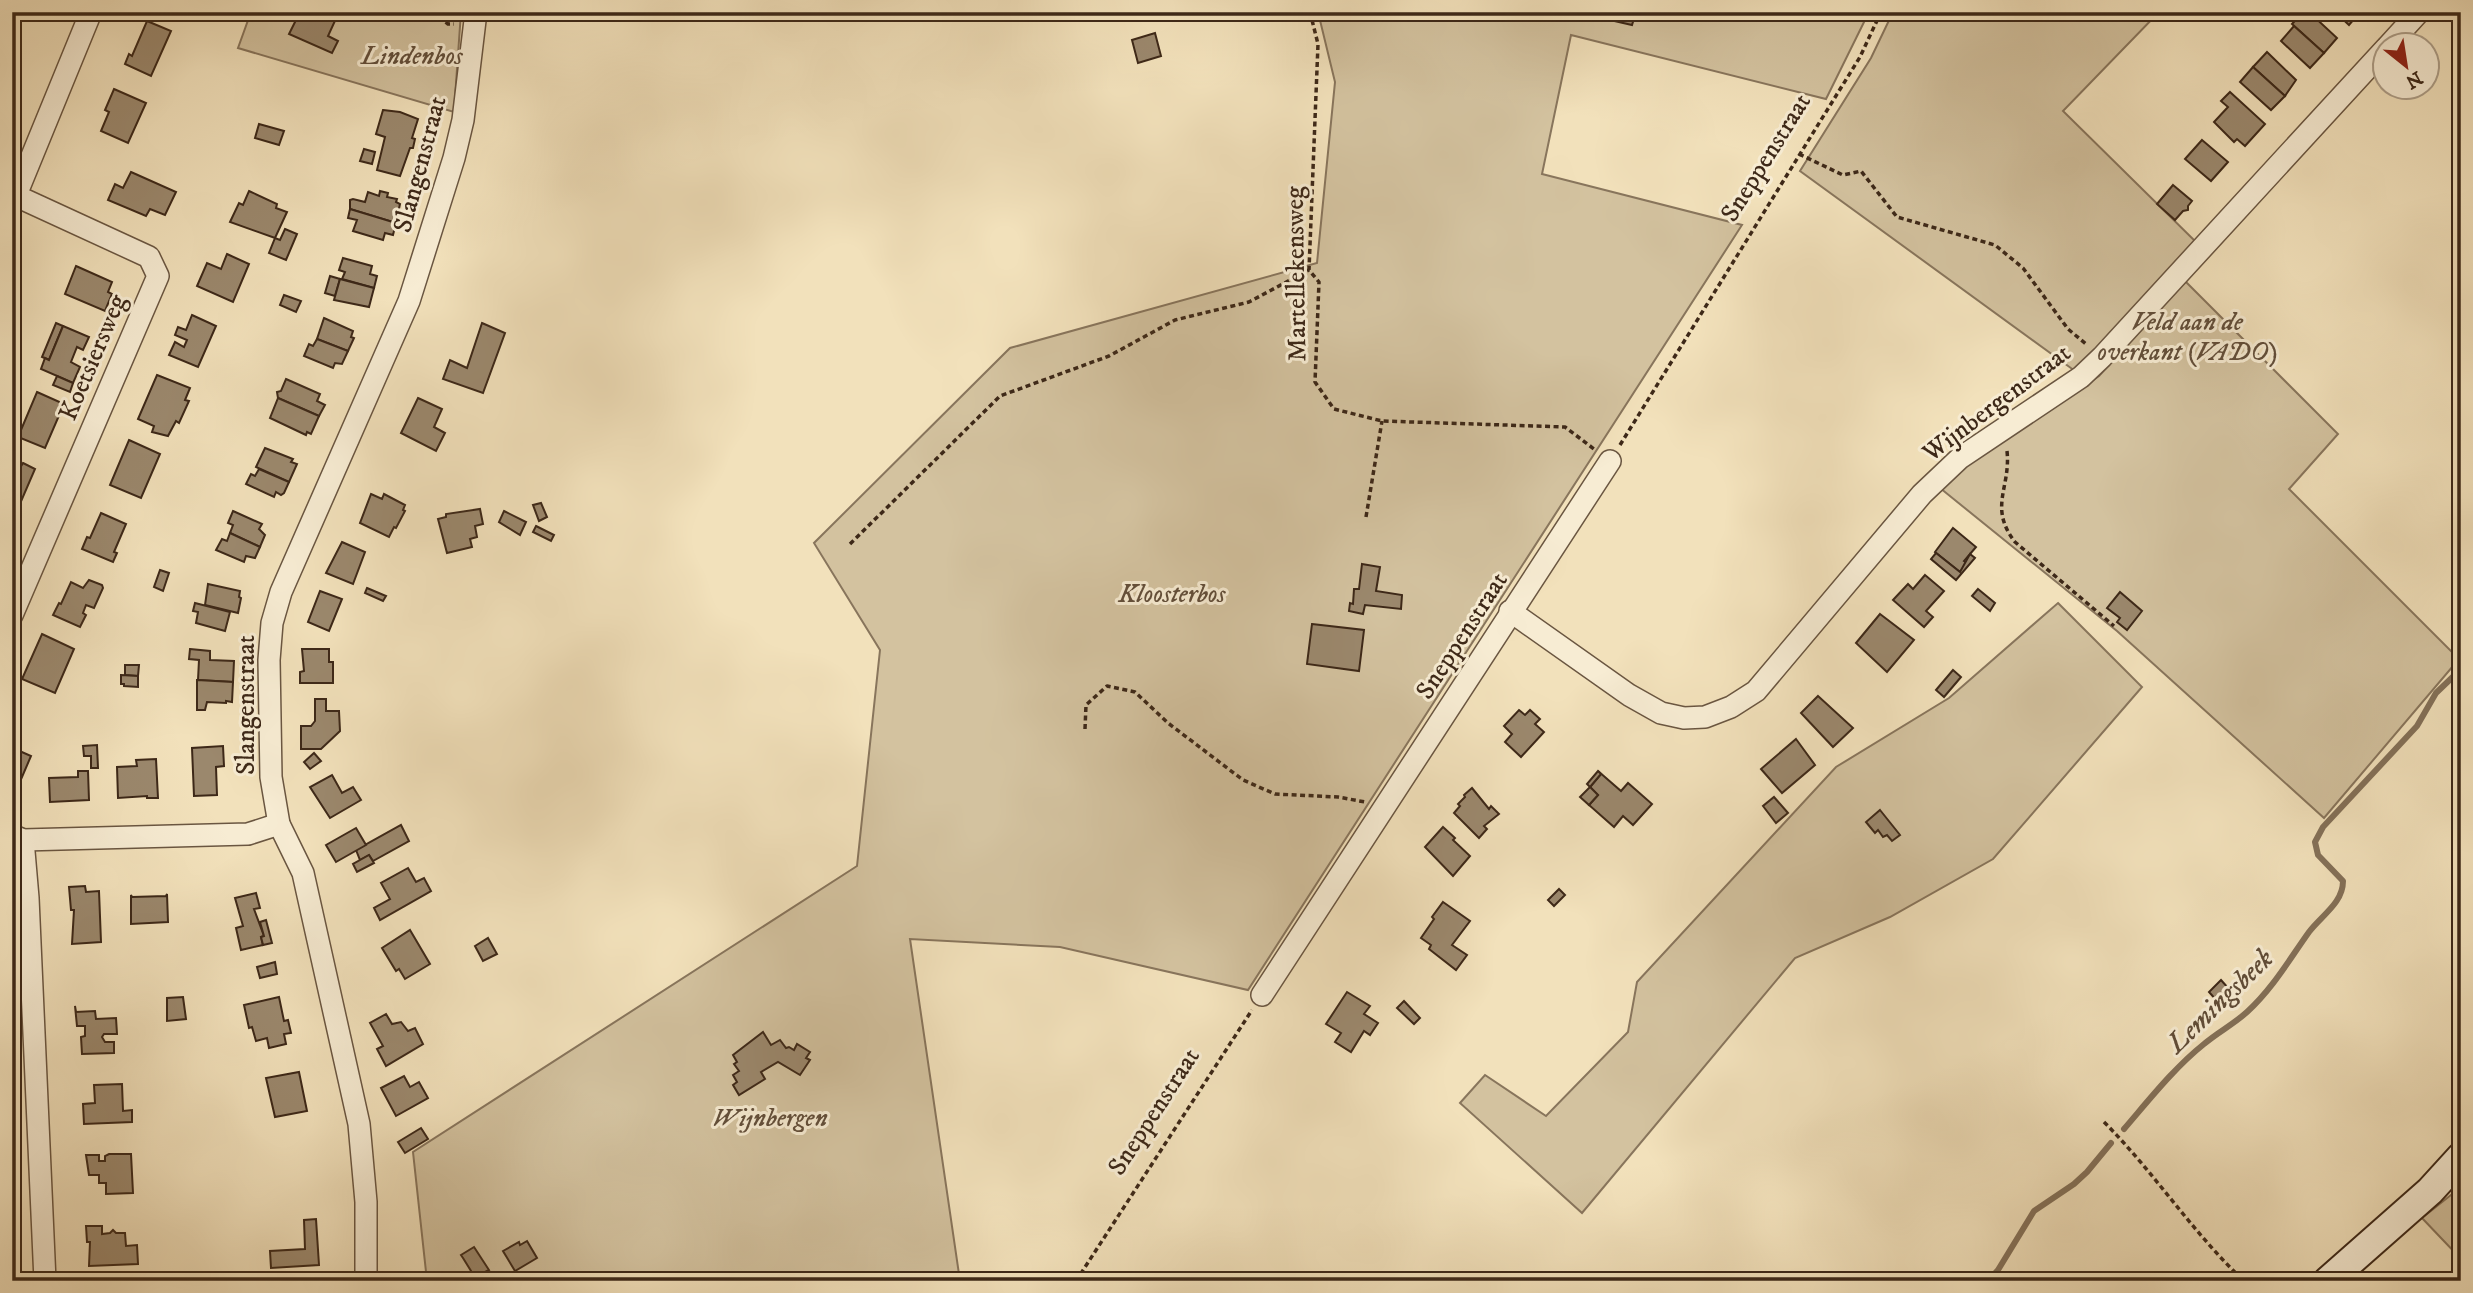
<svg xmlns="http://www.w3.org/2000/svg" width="2473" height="1293" viewBox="0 0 2473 1293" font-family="'IM FELL DW Pica',serif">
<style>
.green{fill:#d3c29f;stroke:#88755c;stroke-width:2}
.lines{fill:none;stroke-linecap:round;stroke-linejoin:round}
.stream{stroke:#847159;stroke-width:6}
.building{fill:#9b886d;stroke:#3d2818;stroke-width:2}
.street-casing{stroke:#6a5641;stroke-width:24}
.secondary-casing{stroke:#3d2818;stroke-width:32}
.path{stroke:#3d2818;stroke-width:3.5;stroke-dasharray:5 3.5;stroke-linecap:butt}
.street{stroke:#f7ecd3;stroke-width:21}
.secondary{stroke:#f7ecd3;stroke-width:28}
.labels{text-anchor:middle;stroke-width:6;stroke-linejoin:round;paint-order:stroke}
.park-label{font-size:26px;font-style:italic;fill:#624e3a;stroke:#f7ecd3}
.street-label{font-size:26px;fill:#3d2818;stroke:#f7ecd3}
.water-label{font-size:28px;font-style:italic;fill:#614d38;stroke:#f7ecd3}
</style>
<rect width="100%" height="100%" fill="#f2e1bb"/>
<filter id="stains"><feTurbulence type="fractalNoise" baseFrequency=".00286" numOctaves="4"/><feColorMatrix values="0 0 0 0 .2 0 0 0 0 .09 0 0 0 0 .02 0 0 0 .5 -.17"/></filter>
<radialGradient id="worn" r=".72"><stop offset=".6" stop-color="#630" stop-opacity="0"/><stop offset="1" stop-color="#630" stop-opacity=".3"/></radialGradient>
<g class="green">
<polygon points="251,12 461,12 454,112 238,48"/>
<polygon points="1318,12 1869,12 1826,99 1571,35 1542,174 1742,225 1248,990 1060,947 910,939 960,1281 427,1281 413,1152 857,866 880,650 814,543 1010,348 1317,263 1335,82"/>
<polygon points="1893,12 2159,12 2063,111 2197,243 2075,371 1800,171 1871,58"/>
<polygon points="2185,281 2338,434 2289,489 2459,659 2324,818 2117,631 1940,488 1958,471 2099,376"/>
<polygon points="2058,603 2142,687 1993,859 1890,917 1795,958 1582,1213 1460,1103 1485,1075 1546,1116 1628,1032 1637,982 1836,767 1949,698"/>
<polygon points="2461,1187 2461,1259 2422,1218"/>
</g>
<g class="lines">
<g class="stream">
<path d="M2124 1129C2149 1100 2174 1068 2204 1044 2218 1032 2234 1024 2247 1012 2273 988 2289 960 2309 932 2322 915 2343 903 2343 881L2318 855 2315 842 2323 827 2417 726 2436 693 2461 669"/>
<polyline points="1988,1281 1998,1270 2034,1211 2074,1184 2087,1172 2111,1143"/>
</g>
</g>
<g class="building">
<polygon points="300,12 339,12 328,36 338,41 332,53 289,34"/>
<polygon points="1612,12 1636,12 1632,25 1610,20"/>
<polygon points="2303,12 2309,12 2337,38 2324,53 2292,24"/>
<polygon points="2335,12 2360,12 2349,25"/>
<polygon points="147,21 171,31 151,76 125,64 129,54 132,56"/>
<polygon points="2294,26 2324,53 2310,68 2281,41"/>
<polygon points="1155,33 1161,56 1138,63 1132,40"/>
<polygon points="2267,52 2296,80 2285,96 2253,67"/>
<polygon points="2253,67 2285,96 2271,110 2240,82"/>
<polygon points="114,89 146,103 128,143 101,131 109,112 105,110"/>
<polygon points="2230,92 2265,124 2245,146 2237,139 2234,142 2214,122 2228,107 2221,101"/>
<polygon points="383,110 400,112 418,119 412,138 415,139 413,148 410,148 400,176 377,170 385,137 376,134"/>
<polygon points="259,124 284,131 279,145 255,138"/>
<polygon points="2202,140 2228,162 2211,181 2185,159"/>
<polygon points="364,149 375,152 372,164 360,161"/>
<polygon points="131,172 176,192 165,215 150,209 146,216 108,200 115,184 123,188"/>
<polygon points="2173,185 2192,201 2188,206 2188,210 2183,211 2175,220 2157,204"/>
<polygon points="249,191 277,204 276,208 287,212 275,238 230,222 239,203 243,205"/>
<polygon points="380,191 388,193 387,197 397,199 396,202 400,204 396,223 350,209 350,200 353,199 365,202 368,192 379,196"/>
<polygon points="350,209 396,223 393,235 385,233 383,240 353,231 357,220 348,218"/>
<polygon points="285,229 297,234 286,260 269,253 275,238 280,240"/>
<polygon points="227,254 249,264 233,302 197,286 207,263 221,269"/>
<polygon points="343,258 372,266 370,274 377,276 374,288 342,279 345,272 339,270"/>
<polygon points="76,266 112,282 108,292 112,294 105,311 65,294"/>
<polygon points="330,276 340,279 335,296 325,293"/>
<polygon points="340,279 374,288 369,307 334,300"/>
<polygon points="284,295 301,301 296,312 280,305"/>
<polygon points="192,315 216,326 198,367 169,355 175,342 184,347 187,340 175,335 178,327 186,330"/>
<polygon points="324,318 353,331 351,337 354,338 348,351 317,339"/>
<polygon points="56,323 63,326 49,360 42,357"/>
<polygon points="482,323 505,333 483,393 443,379 450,360 467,368"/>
<polygon points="63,326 89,337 83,350 77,347 71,362 80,367 73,383 41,369 45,358 49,360"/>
<polygon points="317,339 348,351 342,364 335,363 333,368 304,356 309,344 313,346"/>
<polygon points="157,375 190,388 185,400 189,401 179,423 176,421 168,436 152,432 154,426 138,419"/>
<polygon points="57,376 73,383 70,392 53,385"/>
<polygon points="286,379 320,394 317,401 325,405 319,416 278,398 277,392 281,391"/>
<polygon points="37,392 64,404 45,448 18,437"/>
<polygon points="278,398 319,416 311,434 307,432 306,435 270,418"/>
<polygon points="418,398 442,409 434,427 445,433 436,451 401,433"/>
<polygon points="129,440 160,454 141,498 110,485"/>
<polygon points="265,448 293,459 291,462 297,464 289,482 256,467"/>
<polygon points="23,463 35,469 16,513 12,512 12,465 20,468"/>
<polygon points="259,469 289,482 284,493 281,495 276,492 274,497 246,484 251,474 255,476"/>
<polygon points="371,494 382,499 384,494 405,505 403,510 405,511 396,528 394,527 389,537 360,523"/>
<polygon points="541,503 547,517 539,521 533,505"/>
<polygon points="480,509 483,524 475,526 477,537 470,539 472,547 447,553 438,519 446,517 446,514"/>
<polygon points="233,511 262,524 259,529 265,535 260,547 230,533 233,525 228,523"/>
<polygon points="504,511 526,522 520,535 499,522"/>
<polygon points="101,513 126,524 114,552 117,553 113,562 82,549 87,537 90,538"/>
<polygon points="536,526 554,535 551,541 533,532"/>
<polygon points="1953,528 1976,547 1964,561 1967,563 1960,572 1935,552"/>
<polygon points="230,533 260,547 255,558 246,556 244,562 216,550 222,539 227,541"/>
<polygon points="342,542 365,552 353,584 326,573"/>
<polygon points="1936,553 1960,572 1970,554 1975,558 1956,580 1931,559"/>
<polygon points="1362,564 1380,567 1376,591 1402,595 1401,609 1365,605 1363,614 1349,611 1350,603 1353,604 1354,589 1359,589"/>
<polygon points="160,570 169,573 163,591 154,587"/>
<polygon points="1925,575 1944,591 1926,611 1933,617 1924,627 1893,600 1908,584 1913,589"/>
<polygon points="89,580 102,585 103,588 94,608 86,605 83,613 86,615 80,627 53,615 59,603 61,604 71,582 83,588"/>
<polygon points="208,584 240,591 239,597 241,598 238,613 205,605"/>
<polygon points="367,588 386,596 383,601 365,593"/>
<polygon points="1978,589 1995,603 1990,611 1972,596"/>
<polygon points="320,591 342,599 329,631 308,622"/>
<polygon points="2120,592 2142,611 2127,630 2117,622 2120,618 2107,608"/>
<polygon points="195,603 230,612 225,631 196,623 198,612 193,611"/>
<polygon points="1880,614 1914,640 1887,672 1856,643"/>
<polygon points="1312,624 1364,630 1359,671 1307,664"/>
<polygon points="42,634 74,649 55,693 22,679"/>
<polygon points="190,649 210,651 210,660 234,661 233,682 198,680 199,660 189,659"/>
<polygon points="302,649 329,649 329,662 333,662 333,683 300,683 300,672 304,671"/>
<polygon points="125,665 139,665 138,676 125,675"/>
<polygon points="1953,670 1961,677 1944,697 1936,690"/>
<polygon points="121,675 138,676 138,687 124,686 124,684 121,684"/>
<polygon points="197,680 233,682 232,702 226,701 226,703 207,702 205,710 197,710"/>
<polygon points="1818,696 1853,728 1833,747 1801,713"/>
<polygon points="315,699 326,699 326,711 339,711 340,731 321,749 301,749 301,726 311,726 315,721"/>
<polygon points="1519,710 1525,715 1530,710 1540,719 1535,724 1544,732 1521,757 1505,742 1512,734 1504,726"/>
<polygon points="1796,739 1815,765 1782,793 1761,769"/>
<polygon points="97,745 98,768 91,768 91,756 84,756 83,746"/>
<polygon points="223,746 224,766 216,767 217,795 194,796 192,748"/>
<polygon points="15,749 31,756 13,798 12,754"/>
<polygon points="314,753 321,761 310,769 304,762"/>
<polygon points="156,759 158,798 147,798 147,796 118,798 117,767 137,766 136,760"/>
<polygon points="78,771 88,771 89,800 50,802 49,778 78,777"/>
<polygon points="1598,771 1621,791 1628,783 1652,804 1633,825 1623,816 1614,827 1589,805 1598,795 1590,787 1601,774"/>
<polygon points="1598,771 1601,774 1590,787 1598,795 1589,805 1580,797 1590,787 1587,784"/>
<polygon points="332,775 342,793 353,787 361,800 330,818 310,787"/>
<polygon points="1472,788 1489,809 1491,806 1499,814 1484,826 1487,829 1479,838 1454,813 1460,806 1458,804 1465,797 1464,795"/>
<polygon points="1774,797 1788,813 1776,823 1763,806"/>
<polygon points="1880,810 1900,835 1892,841 1887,835 1883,837 1878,830 1875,833 1866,822"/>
<polygon points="401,825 409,841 373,861 369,855 360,860 356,850"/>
<polygon points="1443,827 1455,838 1453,840 1470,856 1453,876 1425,847"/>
<polygon points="356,828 366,845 336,862 326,845"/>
<polygon points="369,855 374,863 357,872 353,864"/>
<polygon points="408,868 416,882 424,878 431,891 380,920 374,908 390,899 381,883"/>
<polygon points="85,886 86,892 99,891 101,942 72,944 74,910 71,910 69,887"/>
<polygon points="1559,889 1565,895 1554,906 1548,900"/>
<polygon points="256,893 260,908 254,909 264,936 261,937 263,945 241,950 236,928 243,926 235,898"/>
<polygon points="167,894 168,922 131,924 131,895 132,897 166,896"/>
<polygon points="1443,902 1470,921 1452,945 1467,955 1456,970 1429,949 1431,945 1421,938 1434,919 1432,917"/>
<polygon points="266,920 272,943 263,945 261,937 264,936 260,922"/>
<polygon points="410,930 430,964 405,979 399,969 396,971 382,948"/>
<polygon points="488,938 497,954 483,961 475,946"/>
<polygon points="275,962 277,974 260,978 257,967"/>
<polygon points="2221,980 2229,989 2217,1001 2209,992"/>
<polygon points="1347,992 1370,1006 1364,1014 1378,1023 1370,1035 1364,1031 1351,1052 1335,1042 1341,1033 1326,1024"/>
<polygon points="183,997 186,1019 167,1021 167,998"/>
<polygon points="279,997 284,1021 288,1020 291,1033 284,1034 286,1044 269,1048 267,1038 256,1041 252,1027 249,1028 244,1005"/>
<polygon points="1404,1001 1420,1018 1414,1024 1397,1008"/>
<polygon points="75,1006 76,1012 95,1011 96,1019 116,1018 117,1034 104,1034 102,1037 105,1042 114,1042 114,1053 82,1054 81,1037 85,1036 85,1026 77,1026"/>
<polygon points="386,1014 392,1024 401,1022 408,1031 415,1028 423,1044 386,1066 377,1049 383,1046 370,1023"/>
<polygon points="763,1032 771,1045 780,1040 786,1048 789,1047 794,1050 797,1044 810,1052 806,1058 810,1060 800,1075 778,1062 761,1072 765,1079 739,1095 733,1085 737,1082 733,1075 739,1071 734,1064 737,1062 733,1055"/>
<polygon points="299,1072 307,1111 275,1117 266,1078"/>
<polygon points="404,1076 410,1087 419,1082 428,1098 396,1116 381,1088"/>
<polygon points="122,1084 123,1111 132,1110 132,1122 84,1124 83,1104 95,1103 94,1085"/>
<polygon points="421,1128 428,1139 405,1153 398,1142"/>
<polygon points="109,1154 131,1154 133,1193 106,1194 106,1183 99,1183 99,1175 89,1175 86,1155 99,1155 99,1161 105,1161 105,1156"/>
<polygon points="316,1219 319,1265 271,1268 270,1251 305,1249 304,1220"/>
<polygon points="86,1226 102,1226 102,1234 110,1233 113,1230 116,1233 125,1233 126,1246 137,1245 138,1264 89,1266 90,1242 87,1242"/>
<polygon points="527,1241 537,1258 515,1271 503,1251 519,1242 520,1245"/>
<polygon points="474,1247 489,1270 485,1272 490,1281 476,1279 463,1258 461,1255"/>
</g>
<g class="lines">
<g class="street-casing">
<g id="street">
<polyline points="2388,46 2419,12"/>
<polyline points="12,194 149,257 158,276 12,615"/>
<polyline points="16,195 91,12"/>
<polyline points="1510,611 1629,695 1661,713 1684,718 1705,717 1731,707 1756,691 1922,494 1960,458 2081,377 2102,357 2386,48"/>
<polyline points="12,835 23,840 248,834 279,824"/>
<polyline points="23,840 28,898 45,1281"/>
<polyline points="1262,995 1610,461"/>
<polyline points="366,1281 366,1202 359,1124 303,873 279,824 271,777 269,660 272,623 281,592 409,301 454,158 463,120 476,12"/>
</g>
</g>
<g class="secondary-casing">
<polyline id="secondary" points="2328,1281 2430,1191 2461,1157"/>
</g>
<g class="path">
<polyline points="432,12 448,24 454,24"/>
<polyline points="1310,12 1318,44 1309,270 1319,282 1315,382 1334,409 1382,421 1565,427 1594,449"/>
<polyline points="495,17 511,12"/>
<polyline points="1799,154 1843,175 1861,171 1897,217 1995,245 2023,268 2068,329 2086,344"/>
<polyline points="1620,445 1860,57 1881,12"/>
<path d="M2007 451C2011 488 1988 507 2015 542L2114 626"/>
<polyline points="1366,517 1382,421"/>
<polyline points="850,544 1000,396 1109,356 1175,320 1249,302 1309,270"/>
<polyline points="1085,729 1086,705 1107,686 1135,692 1168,723 1243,780 1275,794 1338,797 1365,802"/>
<path d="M2104 1122C2154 1172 2192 1232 2244 1281"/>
<polyline points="1076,1281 1252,1010"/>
</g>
<use href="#street" class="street"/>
<use href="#secondary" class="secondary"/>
</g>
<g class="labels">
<g class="park-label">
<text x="412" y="64">Lindenbos</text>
<text x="2187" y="330">Veld aan de<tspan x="2187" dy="30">overkant (VADO)</tspan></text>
<text x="1172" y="602">Kloosterbos</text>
<text x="770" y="1126">Wijnbergen</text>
</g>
<g class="street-label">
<text transform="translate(1765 157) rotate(-58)" y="9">Sneppenstraat</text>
<text transform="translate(419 164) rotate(-75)" y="9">Slangenstraat</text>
<text transform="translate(1295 274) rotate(-91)" y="9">Martellekensweg</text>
<text transform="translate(92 357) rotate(-67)" y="9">Koetsiersweg</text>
<text transform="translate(1996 402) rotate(-37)" y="9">Wijnbergenstraat</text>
<text transform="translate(1461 635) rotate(-57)" y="9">Sneppenstraat</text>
<text transform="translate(245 705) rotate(-90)" y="9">Slangenstraat</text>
<text transform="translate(1153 1111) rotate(-57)" y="9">Sneppenstraat</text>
</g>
<g class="water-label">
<text transform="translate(2219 1000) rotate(-44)" y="10">Lemingsbeek</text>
</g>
</g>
<rect width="2473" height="1293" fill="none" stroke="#f2e1bb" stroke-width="42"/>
<rect x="14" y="14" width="2445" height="1265" fill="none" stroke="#3d2818" stroke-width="3.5"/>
<rect x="21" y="21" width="2431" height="1251" fill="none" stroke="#3d2818" stroke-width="2"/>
<g transform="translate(2406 66) rotate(150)"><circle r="33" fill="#f7ecd3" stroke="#ad9e88" stroke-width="2"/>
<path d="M0-5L12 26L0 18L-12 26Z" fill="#8f2418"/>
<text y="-10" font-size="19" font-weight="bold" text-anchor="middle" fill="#3d2818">N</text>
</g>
<rect width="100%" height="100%" filter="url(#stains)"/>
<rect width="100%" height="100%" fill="url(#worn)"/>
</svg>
